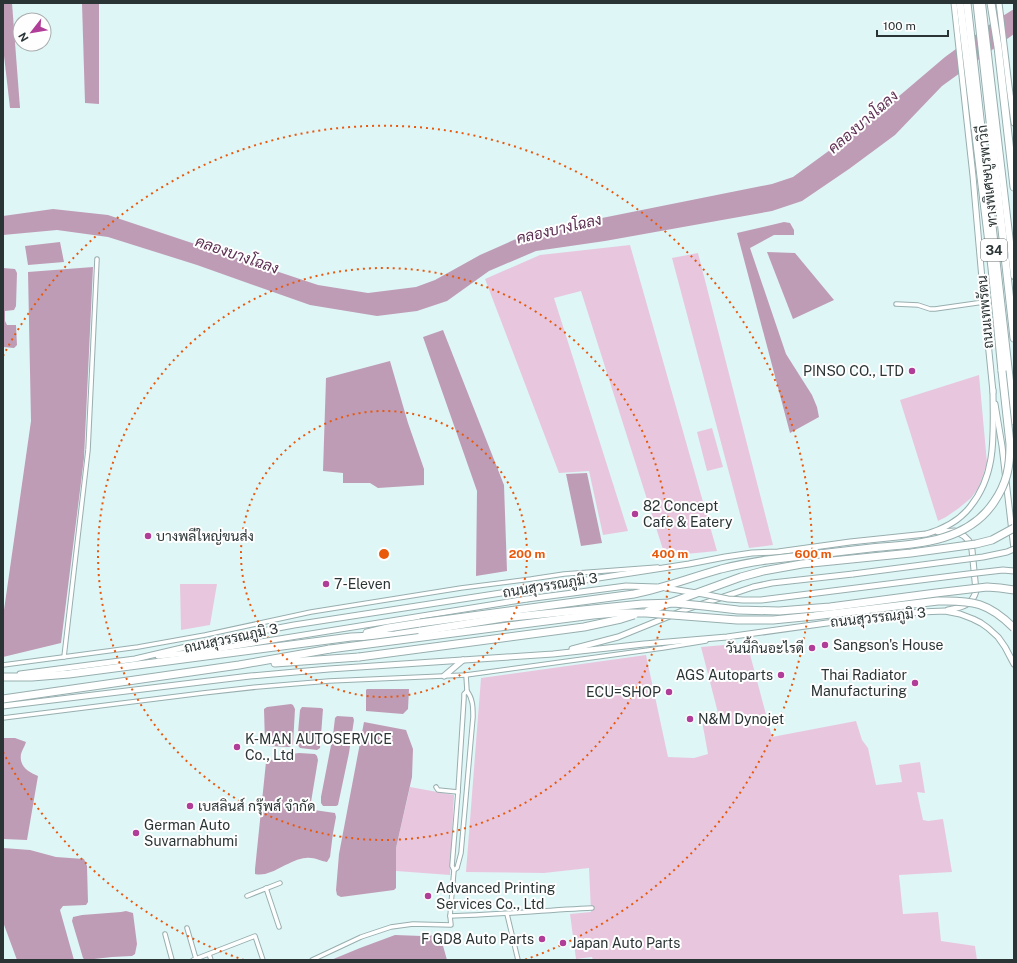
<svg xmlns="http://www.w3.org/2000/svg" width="1017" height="963" font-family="'Public Sans',Sarabun,sans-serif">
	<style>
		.grass { fill: #e8c7de }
		.water { fill: #bf9cb5 }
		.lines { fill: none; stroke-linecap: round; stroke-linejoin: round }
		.minor-casing { stroke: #98aeaf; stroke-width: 5.5 }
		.secondary-casing { stroke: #98aeaf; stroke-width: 7 }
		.trunk-casing { stroke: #98aeaf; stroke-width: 8 }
		.motorway-casing { stroke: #98aeaf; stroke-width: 9 }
		.minor { stroke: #fff; stroke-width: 3.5 }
		.secondary { stroke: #fff; stroke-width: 5 }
		.trunk { stroke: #fff; stroke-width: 6 }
		.motorway { stroke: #fff; stroke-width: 7 }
		.secondary-bridge-casing { stroke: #98aeaf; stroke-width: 7; stroke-linecap: butt }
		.motorway-bridge-casing { stroke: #98aeaf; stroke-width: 9; stroke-linecap: butt }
		.secondary-bridge { stroke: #fff; stroke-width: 5 }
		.motorway-bridge { stroke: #fff; stroke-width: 7 }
		.ring { fill: none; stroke: #e8590c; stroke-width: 2; stroke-dasharray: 2 4 }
		.poi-dot { fill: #b03e98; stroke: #fefefe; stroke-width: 1.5 }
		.labels { text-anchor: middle; stroke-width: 4; stroke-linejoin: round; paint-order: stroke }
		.shield { fill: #fefefe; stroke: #6a7171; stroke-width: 1 }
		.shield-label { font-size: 13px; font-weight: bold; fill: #2b3435 }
		.street-label { font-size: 14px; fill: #2b3435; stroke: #fefefe }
		.poi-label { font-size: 14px; fill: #2b3435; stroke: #fefefe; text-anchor: start }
		.water-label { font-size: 15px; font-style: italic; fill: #5c2e51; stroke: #fefefe }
		.centre { fill: #e8590c; stroke: #fefefe; stroke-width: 2 }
		.ring-label { font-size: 12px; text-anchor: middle; font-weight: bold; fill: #e8590c; stroke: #fefefe; stroke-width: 4; stroke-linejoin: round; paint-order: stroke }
	</style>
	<rect width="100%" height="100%" fill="#dff6f7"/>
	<g class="grass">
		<polygon points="630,245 717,551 665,556 581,291 554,298 628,531 603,535 589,471 559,473 485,279 540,255"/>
		<polygon points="698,253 773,545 749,548 672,258"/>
		<polygon points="979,375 987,463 979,487 971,498 959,508 946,517 938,521 900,400"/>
		<polygon points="712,428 723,467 707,471 697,432"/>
		<polygon points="180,584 217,584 210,625 181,630"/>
		<polygon points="747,643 772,737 856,721 862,740 868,748 876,785 902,782 899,765 920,762 925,793 917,792 923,820 928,821 943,819 952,872 899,875 903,914 938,912 941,941 975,946 977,960 593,960 592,957 576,959 570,914 591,912 589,868 544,873 466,872 481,678 646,655 668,757 694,758 708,754 702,721 718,713 701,647"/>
		<polygon points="410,787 454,795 450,875 396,871 396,848"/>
	</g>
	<g class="water">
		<polygon points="3,3 12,3 20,108 10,108 3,47"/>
		<polygon points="82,3 99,3 99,104 85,103"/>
		<polygon points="1014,9 1014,34 942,86 895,135 849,169 802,201 772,211 605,241 536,251 489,271 447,301 417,311 377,316 310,305 197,265 108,237 57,230 3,235 3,216 53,209 108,215 318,285 368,293 416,287 435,280 480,255 516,239 547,229 772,184 793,177 830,150 878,114 945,57 993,22"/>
		<polygon points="784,222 790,223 794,230 794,235 774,235 750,248 786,354 812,395 817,407 819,417 790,433 737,233"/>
		<polygon points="60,242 64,262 28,265 25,246"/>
		<polygon points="767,252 795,253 834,300 793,319"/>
		<polygon points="93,267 84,458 61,643 3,657 3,617 31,421 28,272"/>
		<polygon points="3,268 15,269 17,273 16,306 14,310 5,311 5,321 7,325 16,325 17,345 14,348 3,347"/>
		<polygon points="443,330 504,485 507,571 476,576 477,491 423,337"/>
		<polygon points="390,361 408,423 424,469 424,485 378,488 370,483 343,483 343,473 323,471 326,378"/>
		<polygon points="587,473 602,543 581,546 566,474"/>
		<polygon points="367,689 409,689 408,709 403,714 366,711 366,690"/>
		<polygon points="291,704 293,705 295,709 293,744 291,746 289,747 267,746 265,744 264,709 267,707"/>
		<polygon points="302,707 321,708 323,709 320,748 317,750 300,748 297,744 300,710"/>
		<polygon points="337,716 353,717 354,720 349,753 338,805 336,806 323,806 321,803 321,797 333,735 335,718"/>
		<polygon points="364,722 406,730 413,749 412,777 396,848 396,888 394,890 341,897 337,895 336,890 339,854"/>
		<path d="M3,738H15L26,742C25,746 22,750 21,754C19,766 28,772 38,776L27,840L3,839Z"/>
		<path d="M299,753L315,754L317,756L318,760L310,808L314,810L335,813L336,817L333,833L330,857L327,862C320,861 314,857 306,858C289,859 271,878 255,874V869L266,762L284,755L292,754Z"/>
		<polygon points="3,848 30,850 56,857 84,859 87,866 88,902 86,905 63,906 60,910 74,960 17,960 3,922"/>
		<polygon points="126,911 133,913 137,944 135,954 132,956 112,957 85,960 83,958 72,921 73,917 82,915 121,912"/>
		<polygon points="395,935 422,936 440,935 447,960 331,960 360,948"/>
	</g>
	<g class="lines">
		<g class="minor-casing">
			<g id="minor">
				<polyline points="896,304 918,305 930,309 935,309 984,302"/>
				<polyline points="64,657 88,450 97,259"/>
				<polyline points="3,665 138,647 205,635 311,612 461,588 531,579 564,574 658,567"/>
				<polyline points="3,718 203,693 257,687 329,681 466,675 663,648 706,641"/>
				<polyline points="436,787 438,790 458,792"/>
				<path d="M454,870L457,868L461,853L473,717C473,707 473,699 467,691"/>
				<polyline points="266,888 279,927"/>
				<polyline points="247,896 280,883"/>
				<polyline points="507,914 518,960"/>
				<path d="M450,916C497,915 545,910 592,908"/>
				<polyline points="187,928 196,959"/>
				<polyline points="165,934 172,960"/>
				<polyline points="209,954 211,960"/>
				<polyline points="193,960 255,936 263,960"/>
				<polyline points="312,960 361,937 391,927 413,924 451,925 450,916 454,870 452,866 458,792 464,698 464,694 467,691 466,675"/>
			</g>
		</g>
		<g class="secondary-casing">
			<g id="secondary">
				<polyline points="954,3 973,176 984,302 993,392"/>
				<polyline points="999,3 1009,86 1014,123"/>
				<polyline points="995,404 1002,446 1014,549"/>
				<path d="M938,532L955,531L964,536L969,541L972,550L976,591C972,606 961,607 948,610"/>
				<polyline points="572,649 618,637 687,609 753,587 772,583 853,574"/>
				<polyline points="158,656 198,652 527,599"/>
				<path d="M20,674L135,659L220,639L294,625L689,564L725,557L752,553L778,552L850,542L926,534C944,529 959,521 970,507C998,473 993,431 993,390"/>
				<polyline points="444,676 463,660"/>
				<polyline points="3,706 250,676 329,669 553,654 644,644 727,637 827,623 920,612 945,611 960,614 973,619 981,623 988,628 998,637 1005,647 1014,664"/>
			</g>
		</g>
		<g class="trunk-casing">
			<polyline id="trunk" points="982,3 1014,276"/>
		</g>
		<g class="motorway-casing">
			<g id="motorway">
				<polyline points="960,3 992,268 1002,371"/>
				<polyline points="967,3 1014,421"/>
				<polyline points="977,3 1014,338"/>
				<polyline points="991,3 998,47 1014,187"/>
				<polyline points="367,633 388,628 420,623"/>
				<polyline points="275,663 359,657"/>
				<polyline points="3,677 32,677 69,674 351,637 395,635 421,631"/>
				<polyline points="3,699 239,665 330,649"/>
			</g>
		</g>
		<use href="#minor" class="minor"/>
		<use href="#secondary" class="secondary"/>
		<use href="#trunk" class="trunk"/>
		<use href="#motorway" class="motorway"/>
		<g class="secondary-bridge-casing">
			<g id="secondary-bridge">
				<polyline points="853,574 983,557 1007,552 1014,549"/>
				<polyline points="665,588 703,594 728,599 743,600 761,600 968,574 1003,570 1014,571"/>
				<polyline points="527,599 626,586 657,587"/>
			</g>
		</g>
		<g class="motorway-bridge-casing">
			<g id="motorway-bridge">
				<polyline points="648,611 697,593 741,577 763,571 802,564 911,553 976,544 992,540 1014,528"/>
				<path d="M420,623L634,594C664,588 692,577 721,569C737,565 752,562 767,560C802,556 836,552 871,548C915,544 967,543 994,502C1007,483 1010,467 1010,444L1002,371"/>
				<polyline points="421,631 503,618 642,604 674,603 704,606 738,610 779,611 830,607 936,593 987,587 1000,588 1014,590"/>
				<path d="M330,649L593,615L616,613H646L737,620H773L814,616L938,601C973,600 989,603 1014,628"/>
				<polyline points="359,657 584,627 621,619 634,615"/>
			</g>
		</g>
		<use href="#secondary-bridge" class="secondary-bridge"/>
		<use href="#motorway-bridge" class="motorway-bridge"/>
	</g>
	<g class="ring">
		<circle cx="384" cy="554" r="143"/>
		<circle cx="384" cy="554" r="286"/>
		<path d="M244 960A429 429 0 0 1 3 752M3 356A429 429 0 1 1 524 960"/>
	</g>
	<g class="poi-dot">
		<circle cx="912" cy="371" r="4"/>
		<circle cx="635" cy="514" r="4"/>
		<circle cx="148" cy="536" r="4"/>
		<circle cx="326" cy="584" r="4"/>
		<circle cx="825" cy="645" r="4"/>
		<circle cx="812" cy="648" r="4"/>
		<circle cx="781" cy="675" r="4"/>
		<circle cx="915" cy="683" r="4"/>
		<circle cx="669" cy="692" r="4"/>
		<circle cx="690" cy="719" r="4"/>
		<circle cx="237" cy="747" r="4"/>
		<circle cx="190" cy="806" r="4"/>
		<circle cx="136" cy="833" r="4"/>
		<circle cx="428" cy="896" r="4"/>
		<circle cx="542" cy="939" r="4"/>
		<circle cx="563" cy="943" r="4"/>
	</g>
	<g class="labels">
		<rect class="shield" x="981" y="239" width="26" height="22" rx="3"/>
		<g class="shield-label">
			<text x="994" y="255">34</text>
		</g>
		<g class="street-label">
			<text transform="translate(987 176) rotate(-96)" y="5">ทางพิเศษบูรพาวิถี</text>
			<text transform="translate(985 312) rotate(-95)" y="5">ถนนเทพรัตน</text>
			<text transform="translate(550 585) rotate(-9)" y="5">ถนนสุวรรณภูมิ 3</text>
			<text transform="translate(878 617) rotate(-6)" y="5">ถนนสุวรรณภูมิ 3</text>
			<text transform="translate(231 638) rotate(-12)" y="5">ถนนสุวรรณภูมิ 3</text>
		</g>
		<g class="poi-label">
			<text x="904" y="376" text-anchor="end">PINSO CO., LTD</text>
			<text x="643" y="511">82 Concept<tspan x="643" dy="16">Cafe &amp; Eatery</tspan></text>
			<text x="156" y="541">บางพลีใหญ่ขนส่ง</text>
			<text x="334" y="589">7-Eleven</text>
			<text x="833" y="650">Sangson's House</text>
			<text x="804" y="653" text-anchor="end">วันนี้กินอะไรดี</text>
			<text x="773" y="680" text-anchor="end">AGS Autoparts</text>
			<text x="907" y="680" text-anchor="end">Thai Radiator<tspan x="907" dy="16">Manufacturing</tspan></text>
			<text x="661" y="697" text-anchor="end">ECU=SHOP</text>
			<text x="698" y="724">N&amp;M Dynojet</text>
			<text x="245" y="744">K-MAN AUTOSERVICE<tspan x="245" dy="16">Co., Ltd</tspan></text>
			<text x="198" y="811">เบสลินส์ กรุ๊พส์ จำกัด</text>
			<text x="144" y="830">German Auto<tspan x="144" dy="16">Suvarnabhumi</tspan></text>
			<text x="436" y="893">Advanced Printing<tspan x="436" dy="16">Services Co., Ltd</tspan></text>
			<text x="534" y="944" text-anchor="end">F GD8 Auto Parts</text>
			<text x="571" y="948">Japan Auto Parts</text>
		</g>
		<g class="water-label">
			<text transform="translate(863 122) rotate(-41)" y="5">คลองบางโฉลง</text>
			<text transform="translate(559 229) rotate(-13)" y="5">คลองบางโฉลง</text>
			<text transform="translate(237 255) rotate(19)" y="5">คลองบางโฉลง</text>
		</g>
	</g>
	<circle cx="384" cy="554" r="6" class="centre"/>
	<g class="ring-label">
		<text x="527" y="558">200 m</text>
		<text x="670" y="558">400 m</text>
		<text x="813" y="558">600 m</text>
	</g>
	<rect width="1017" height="963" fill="none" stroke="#2b3435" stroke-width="8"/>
	<g transform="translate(32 32) rotate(239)"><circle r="19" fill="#fefefe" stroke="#aaadae"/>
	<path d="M0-3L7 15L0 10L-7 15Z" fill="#b03e98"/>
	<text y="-6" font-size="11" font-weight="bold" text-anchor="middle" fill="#2b3435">N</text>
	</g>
	<path d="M877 30v6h71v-6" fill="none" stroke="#2b3435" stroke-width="2"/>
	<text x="883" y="30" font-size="12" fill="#2b3435" stroke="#fefefe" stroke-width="3" paint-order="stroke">100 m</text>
</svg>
